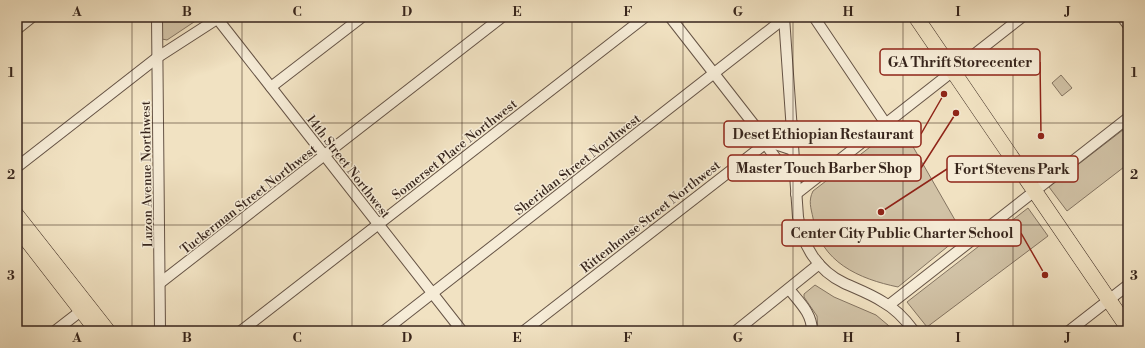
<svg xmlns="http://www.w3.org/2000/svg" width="1145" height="348" font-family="'Libre Bodoni',serif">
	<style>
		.green { fill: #d1c2a6; stroke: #847461 }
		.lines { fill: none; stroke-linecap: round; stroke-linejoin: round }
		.minor-casing { stroke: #665446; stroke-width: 12 }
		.major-casing { stroke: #37251c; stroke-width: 14 }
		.highway-casing { stroke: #37251c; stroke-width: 16 }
		.minor { stroke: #f6ecd7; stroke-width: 10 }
		.major { stroke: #f1e2c2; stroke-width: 13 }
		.highway { stroke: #f1e2c2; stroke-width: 15 }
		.grid { fill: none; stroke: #37251c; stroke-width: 1; stroke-opacity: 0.55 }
		.labels { text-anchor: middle; stroke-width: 3; stroke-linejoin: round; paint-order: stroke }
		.street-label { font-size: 13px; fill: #37251c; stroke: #f6ecd7 }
		.leader { fill: none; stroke: #8f2418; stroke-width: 1.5 }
		.callout-dot { fill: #8f2418; stroke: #f6ecd7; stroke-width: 1.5 }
		.callout { fill: #f6ecd7; stroke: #8f2418; stroke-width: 1.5 }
		.callout-label { font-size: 14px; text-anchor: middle; font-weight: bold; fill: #37251c }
		.neatline { fill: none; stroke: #37251c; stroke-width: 1.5 }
		.grid-label { font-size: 13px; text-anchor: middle; font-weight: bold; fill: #37251c }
	</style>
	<rect width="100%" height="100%" fill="#f1e2c2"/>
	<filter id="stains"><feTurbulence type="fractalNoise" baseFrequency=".005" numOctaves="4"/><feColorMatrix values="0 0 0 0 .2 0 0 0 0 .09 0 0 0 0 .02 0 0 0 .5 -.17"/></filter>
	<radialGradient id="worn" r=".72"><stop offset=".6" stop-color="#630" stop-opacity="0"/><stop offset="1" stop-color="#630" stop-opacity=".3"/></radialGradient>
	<g class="green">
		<polygon points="161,17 199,17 200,18 167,40 162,39"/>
		<polygon points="1061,75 1072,88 1062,96 1052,83"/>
		<path d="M900,124L963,234L898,287C859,279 820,262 813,218C811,208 808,201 813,191Z"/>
		<polygon points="1128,126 1128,164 1067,211 1049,187"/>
		<polygon points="1028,208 1048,236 927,327 907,302"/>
		<polygon points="815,285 834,297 876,315 895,331 818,331 817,316 804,297 804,294"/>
	</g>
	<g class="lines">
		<g class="minor-casing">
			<g id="minor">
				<polyline points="157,17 160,331"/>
				<polyline points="216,17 462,331"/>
				<polyline points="670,17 762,135 767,146 780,164 795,177"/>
				<path d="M784,17L798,217C802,245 818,271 844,283C857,289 871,294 883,302C896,309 905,319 914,331"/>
				<polyline points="814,17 886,124"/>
				<polyline points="1122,17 1128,25"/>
				<polyline points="17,29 32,17"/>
				<polyline points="271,87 362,17"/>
				<polyline points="766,141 793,150"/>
				<polyline points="17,167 158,57 220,17"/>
				<polyline points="796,194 1022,17"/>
				<polyline points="160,283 502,17"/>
				<path d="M789,289C799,302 812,313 812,331"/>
				<polyline points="889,305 1128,118"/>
				<polyline points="55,331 86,307"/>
				<polyline points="241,331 645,17"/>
				<polyline points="384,331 786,17"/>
				<polyline points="524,331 792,123"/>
				<polyline points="736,331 819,264"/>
				<polyline points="1069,331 1128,285"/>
			</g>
		</g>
		<g class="major-casing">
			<g id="major">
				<polyline points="17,214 109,331"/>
				<polyline points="17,229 96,331"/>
			</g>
		</g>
		<g class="highway-casing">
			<polyline id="highway" points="916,17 1128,328"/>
		</g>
		<use href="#minor" class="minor"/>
		<use href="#major" class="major"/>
		<use href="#highway" class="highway"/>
	</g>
	<path class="grid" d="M132,17V331M242,17V331M352,17V331M462,17V331M572,17V331M683,17V331M793,17V331M903,17V331M1013,17V331M17,123H1128M17,225H1128"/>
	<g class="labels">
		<g class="street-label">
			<text transform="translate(454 149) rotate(-38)" y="5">Somerset Place Northwest</text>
			<text transform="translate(577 164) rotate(-38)" y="5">Sheridan Street Northwest</text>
			<text transform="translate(349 166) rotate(52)" y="5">14th Street Northwest</text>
			<text transform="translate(146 174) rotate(-91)" y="5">Luzon Avenue Northwest</text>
			<text transform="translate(248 199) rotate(-38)" y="5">Tuckerman Street Northwest</text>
			<text transform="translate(650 216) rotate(-38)" y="5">Rittenhouse Street Northwest</text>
		</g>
	</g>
	<path class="leader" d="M1041 136L1040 62M944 94L921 134M956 113L921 168M881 212L947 169M1045 275L1021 233"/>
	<g class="callout-dot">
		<circle cx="1041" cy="136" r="4"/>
		<circle cx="944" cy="94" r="4"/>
		<circle cx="956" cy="113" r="4"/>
		<circle cx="881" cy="212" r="4"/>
		<circle cx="1045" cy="275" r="4"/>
	</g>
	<g class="callout">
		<rect x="880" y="49" width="160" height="26" rx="4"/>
		<rect x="724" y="121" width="197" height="26" rx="4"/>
		<rect x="728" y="155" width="193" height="26" rx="4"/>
		<rect x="947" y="156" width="131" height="26" rx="4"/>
		<rect x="782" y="220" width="239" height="26" rx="4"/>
	</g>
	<g class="callout-label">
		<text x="960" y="67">GA Thrift Storecenter</text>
		<text x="823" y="139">Deset Ethiopian Restaurant</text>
		<text x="824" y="173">Master Touch Barber Shop</text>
		<text x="1012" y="174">Fort Stevens Park</text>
		<text x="902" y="238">Center City Public Charter School</text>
	</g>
	<rect width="1145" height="348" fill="none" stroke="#f1e2c2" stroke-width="44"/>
	<rect x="22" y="22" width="1101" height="304" class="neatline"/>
	<g class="grid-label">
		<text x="77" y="16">A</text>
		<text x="187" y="16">B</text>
		<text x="297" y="16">C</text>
		<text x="407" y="16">D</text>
		<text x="517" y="16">E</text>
		<text x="628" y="16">F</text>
		<text x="738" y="16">G</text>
		<text x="848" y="16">H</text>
		<text x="958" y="16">I</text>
		<text x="1068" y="16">J</text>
		<text x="11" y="77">1</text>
		<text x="1134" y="77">1</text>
		<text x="11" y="179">2</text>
		<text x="1134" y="179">2</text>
		<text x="11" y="280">3</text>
		<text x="1134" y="280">3</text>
		<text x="77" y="342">A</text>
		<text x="187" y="342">B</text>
		<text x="297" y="342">C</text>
		<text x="407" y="342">D</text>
		<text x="517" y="342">E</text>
		<text x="628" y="342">F</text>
		<text x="738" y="342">G</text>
		<text x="848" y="342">H</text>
		<text x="958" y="342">I</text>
		<text x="1068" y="342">J</text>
	</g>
	<rect width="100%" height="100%" filter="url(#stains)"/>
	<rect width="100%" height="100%" fill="url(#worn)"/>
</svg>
